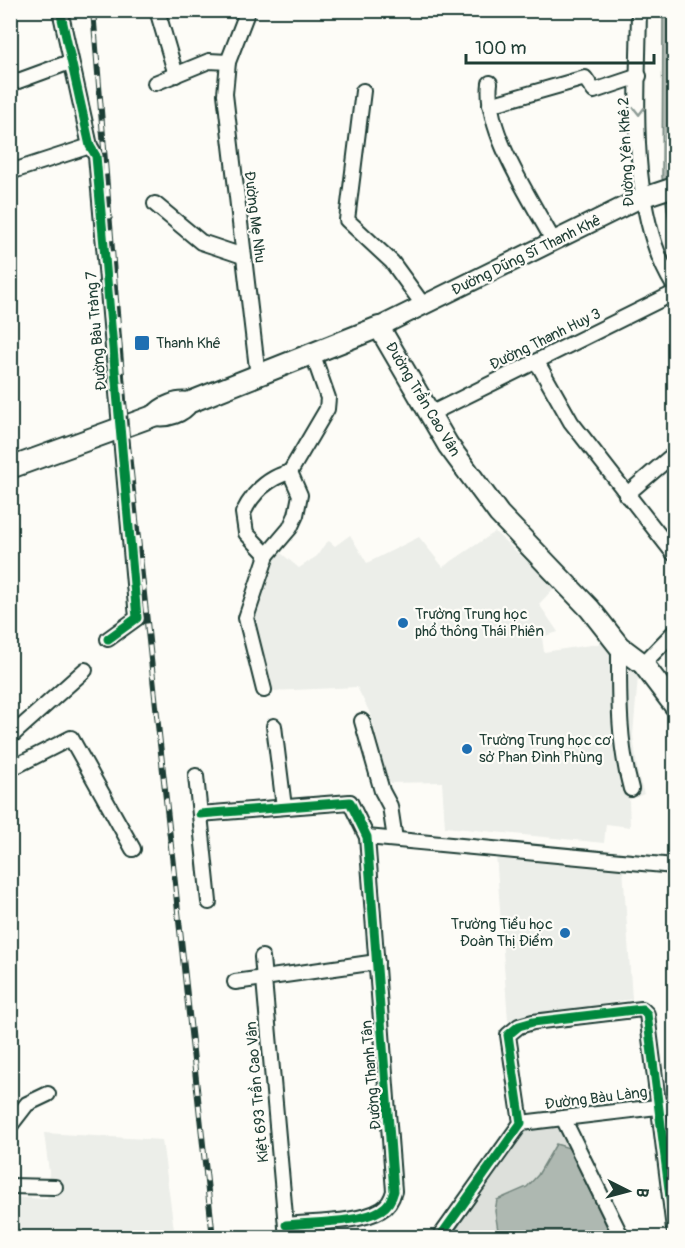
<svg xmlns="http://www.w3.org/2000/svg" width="685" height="1248" font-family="Pangolin,sans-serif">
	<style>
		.built { fill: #eceee9 }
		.green { fill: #dde0db; stroke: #7e8e88; stroke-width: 1.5 }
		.water { fill: #aeb8b1; stroke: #75877f; stroke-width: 1.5 }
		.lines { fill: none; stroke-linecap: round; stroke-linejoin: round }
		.minor-casing { stroke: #1f3d34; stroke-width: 18 }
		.tertiary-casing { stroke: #1f3d34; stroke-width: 22 }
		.secondary-casing { stroke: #1f3d34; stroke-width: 24 }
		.minor { stroke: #fdfcf7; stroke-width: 14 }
		.tertiary { stroke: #fdfcf7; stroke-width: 18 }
		.secondary { stroke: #fdfcf7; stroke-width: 20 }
		.rail-casing { stroke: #1f3d34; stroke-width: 6 }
		.rail { stroke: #fdfcf7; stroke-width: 4; stroke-dasharray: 11; stroke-linecap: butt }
		.cycleway-casing { stroke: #fdfcf7; stroke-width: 13 }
		.cycleway { stroke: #00873e; stroke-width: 9 }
		.oneway { stroke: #8e9c96 }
		.poi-dot { fill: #1f6fb2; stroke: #fdfcf7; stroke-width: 2 }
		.labels { text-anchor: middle; stroke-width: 4.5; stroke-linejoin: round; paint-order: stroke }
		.street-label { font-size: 15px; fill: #1f3d34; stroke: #fdfcf7 }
		.poi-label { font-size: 15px; fill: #1f3d34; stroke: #fdfcf7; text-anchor: start }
	</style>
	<rect width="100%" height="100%" fill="#fdfcf7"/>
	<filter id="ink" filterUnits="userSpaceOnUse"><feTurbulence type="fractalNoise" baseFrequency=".0167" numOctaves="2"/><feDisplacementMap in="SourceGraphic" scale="12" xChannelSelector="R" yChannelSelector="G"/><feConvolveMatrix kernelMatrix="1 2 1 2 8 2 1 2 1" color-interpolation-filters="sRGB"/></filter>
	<g filter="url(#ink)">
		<g class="built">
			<polygon points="495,532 555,587 539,604 558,632 542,637 544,652 610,642 638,677 633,735 638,775 644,794 629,800 630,827 606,824 604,843 445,827 442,782 388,783 371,715 357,687 272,691 253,614 276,549 299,568 317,556 325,544 329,541 335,546 350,535 367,563 419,537 443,567"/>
			<polygon points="496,854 623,868 632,999 508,1021"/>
			<polygon points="44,1133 162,1140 175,1237 11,1238 11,1197 47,1199 49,1172"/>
		</g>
		<polygon class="green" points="564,1123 620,1238 450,1238 524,1128"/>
		<g class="water">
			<polygon points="663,11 674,11 674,232 669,220 662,177"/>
			<polygon points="556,1144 569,1148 612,1237 499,1237 495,1211 497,1200 527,1187 538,1175"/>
		</g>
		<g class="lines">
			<g class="minor-casing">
				<g id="minor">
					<polyline points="60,10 90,146 96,156 137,618 108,639"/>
					<polyline points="157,10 176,75"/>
					<polyline points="248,10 228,62 225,94 258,377"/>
					<path d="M639,10C638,97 627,211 674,286"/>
					<polyline points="155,83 209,61 228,62"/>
					<path d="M490,83C484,131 531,199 554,242"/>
					<polyline points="10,84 70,62"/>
					<polyline points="363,91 347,220 392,262 424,306"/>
					<polyline points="490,105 585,78 594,91 639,76"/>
					<polyline points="10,172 90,146"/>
					<polyline points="155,204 201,242 243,256"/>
					<polyline points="537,362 571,422 674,554"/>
					<polyline points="430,414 674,293"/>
					<polyline points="626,495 669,458"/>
					<path d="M267,555L246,533L243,513C253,492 268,478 290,472"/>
					<path d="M619,646C619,695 618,742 631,789"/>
					<polyline points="643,664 674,632"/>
					<polyline points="264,690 246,618 267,555 290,528 296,515 300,495 290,472 327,409 328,398 313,355"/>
					<polyline points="362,721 382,791 390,806 395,839"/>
					<polyline points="274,726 284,807"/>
					<polyline points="10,737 85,670"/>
					<polyline points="10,769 71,738 133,849"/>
					<polyline points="196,776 209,902"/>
					<path d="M200,814L350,802L367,837L394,1191C392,1199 388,1206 381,1210C360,1223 311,1222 286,1225"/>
					<polyline points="367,837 674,866"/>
					<polyline points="262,957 287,1238"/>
					<polyline points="235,982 377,962"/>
					<polyline points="563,1118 622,1238"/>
					<polyline points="521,1123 674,1105"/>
					<polyline points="10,1126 27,1104 48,1094"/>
					<polyline points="10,1186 55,1187"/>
					<polyline points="439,1238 521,1123 508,1035 519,1026 533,1022 642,1009 647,1014 674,1229"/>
				</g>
			</g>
			<g class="tertiary-casing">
				<polyline id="tertiary" points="379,327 641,198 674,187"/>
			</g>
			<g class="secondary-casing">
				<g id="secondary">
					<path d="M188,403C182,412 167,417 156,415C162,407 178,401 188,403L379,327L448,445L499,514L590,609L619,646L643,664L674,705"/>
					<polyline points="10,468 156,415"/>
				</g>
			</g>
			<use href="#minor" class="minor"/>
			<use href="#tertiary" class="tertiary"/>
			<use href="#secondary" class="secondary"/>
			<g class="rail-casing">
				<polyline id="rail" points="93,10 126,426 213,1238"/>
			</g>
			<use href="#rail" class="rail"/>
			<g class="cycleway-casing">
				<g id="cycleway">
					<polyline points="60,10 90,146 96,156 137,618 108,639"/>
					<path d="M200,814L350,802L367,837L394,1191C392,1199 388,1206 381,1210C360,1223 311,1222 286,1225"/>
					<polyline points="439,1238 521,1123 508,1035 519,1026 533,1022 642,1009 647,1014 674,1229"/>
				</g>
			</g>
			<use href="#cycleway" class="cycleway"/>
		</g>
		<defs><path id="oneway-chevron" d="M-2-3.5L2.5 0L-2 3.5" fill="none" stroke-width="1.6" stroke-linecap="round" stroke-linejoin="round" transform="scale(1.5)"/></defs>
		<use class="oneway" href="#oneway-chevron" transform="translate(639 111) rotate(89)"/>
	</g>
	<g class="poi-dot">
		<rect x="134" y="335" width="16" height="16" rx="3"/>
		<circle cx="403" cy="623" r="6"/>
		<circle cx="467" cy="749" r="6"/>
		<circle cx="565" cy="933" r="6"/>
	</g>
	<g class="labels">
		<g class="street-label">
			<text transform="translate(626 152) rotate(-93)" y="5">Đường Yên Khê 2</text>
			<text transform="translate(255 217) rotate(83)" y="5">Đường Mẹ Nhu</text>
			<text transform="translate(526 255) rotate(-26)" y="5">Đường Dũng Sĩ Thanh Khê</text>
			<text transform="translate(96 331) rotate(-95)" y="5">Đường Bàu Trảng 7</text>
			<text transform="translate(545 339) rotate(-26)" y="5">Đường Thanh Huy 3</text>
			<text transform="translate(423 399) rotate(59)" y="5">Đường Trần Cao Vân</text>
			<text transform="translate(371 1075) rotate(-95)" y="5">Đường Thanh Tân</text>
			<text transform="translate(257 1092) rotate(-95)" y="5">Kiệt 693 Trần Cao Vân</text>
			<text transform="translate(596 1098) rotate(-7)" y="5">Đường Bàu Làng</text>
		</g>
		<g class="poi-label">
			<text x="156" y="348">Thanh Khê</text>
			<text x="415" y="619">Trường Trung học<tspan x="415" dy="17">phổ thông Thái Phiên</tspan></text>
			<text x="479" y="745">Trường Trung học cơ<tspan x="479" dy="17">sở Phan Đình Phùng</tspan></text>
			<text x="553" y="929" text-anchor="end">Trường Tiểu học<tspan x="553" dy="17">Đoàn Thị Điểm</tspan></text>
		</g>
	</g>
	<rect width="685" height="1248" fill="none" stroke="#fdfcf7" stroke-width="36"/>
	<rect x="18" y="18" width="649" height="1212" fill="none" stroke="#1f3d34" stroke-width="2" filter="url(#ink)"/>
	<g transform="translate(628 1191) rotate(96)" stroke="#fdfcf7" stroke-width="4.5" paint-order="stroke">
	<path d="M0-4.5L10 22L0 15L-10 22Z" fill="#1f3d34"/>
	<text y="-9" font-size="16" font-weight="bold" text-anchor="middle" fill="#1f3d34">B</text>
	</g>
	<path d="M466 54v9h188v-9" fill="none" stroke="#1f3d34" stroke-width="3"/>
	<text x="475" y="54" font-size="18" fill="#1f3d34" stroke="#fdfcf7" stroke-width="4.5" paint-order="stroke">100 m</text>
</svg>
